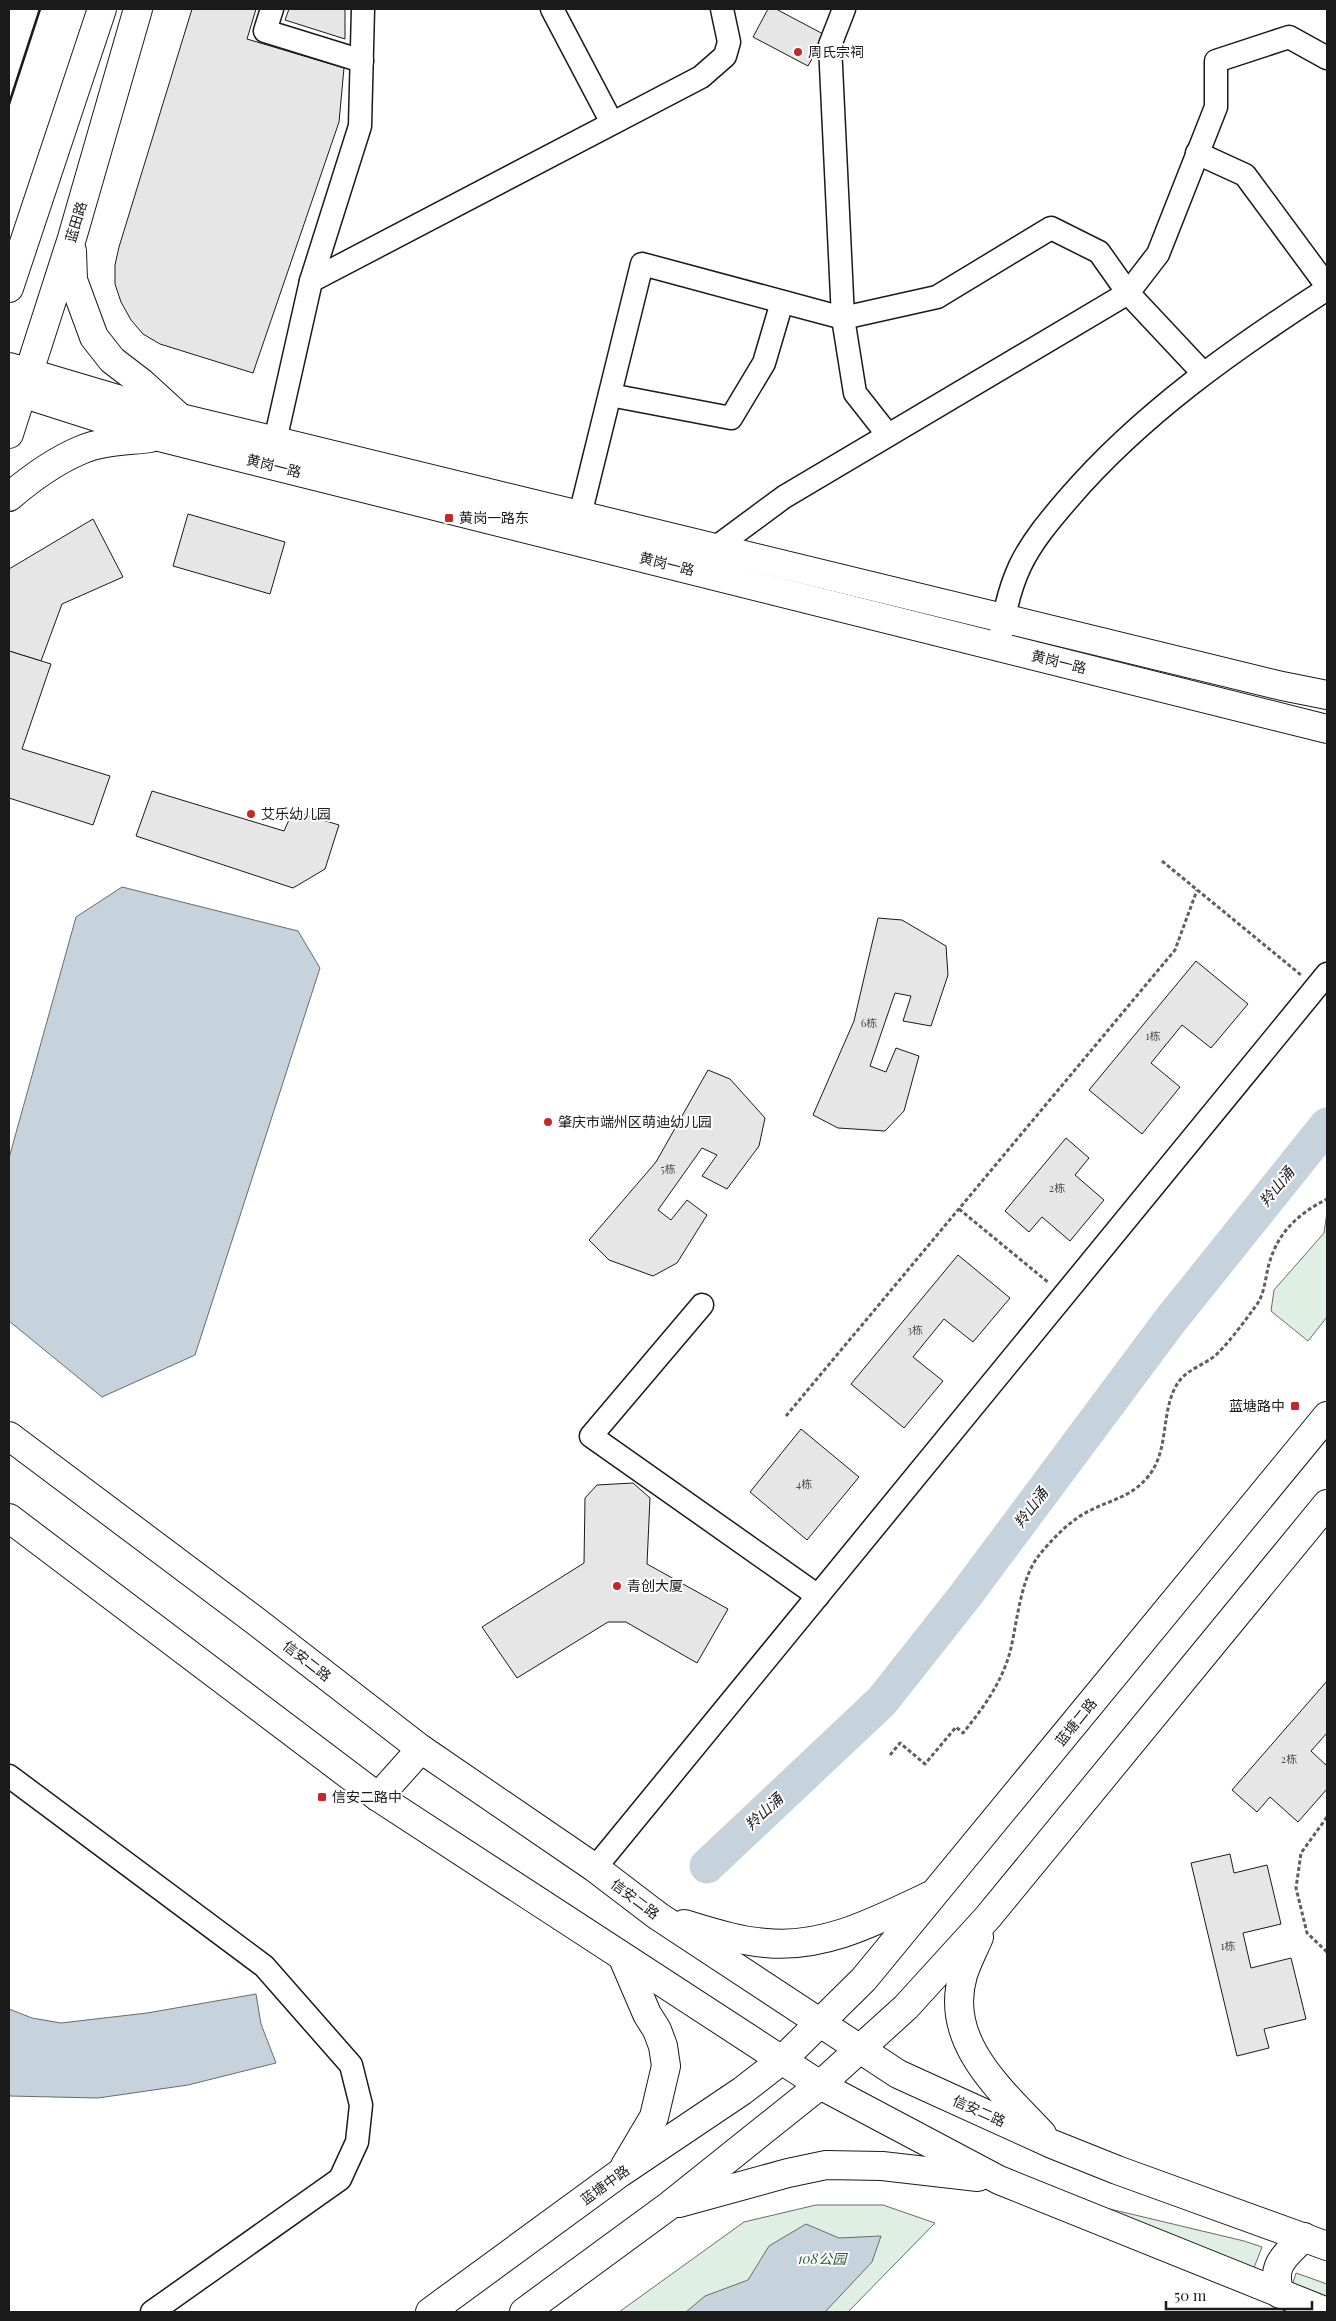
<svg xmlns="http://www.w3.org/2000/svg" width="1336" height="2321" font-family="'Playfair Display','Noto Sans SC',serif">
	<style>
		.green { fill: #e0efe3; stroke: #6a6a6a }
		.water { fill: #c6d2dc; stroke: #6a6a6a }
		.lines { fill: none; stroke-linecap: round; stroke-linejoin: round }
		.river { stroke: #c6d2dc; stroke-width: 35 }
		.building { fill: #e6e6e6; stroke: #1a1a1a }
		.minor-casing { stroke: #1a1a1a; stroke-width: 25 }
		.major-casing { stroke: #1a1a1a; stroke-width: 30 }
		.path { stroke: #5f5f5f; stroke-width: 3; stroke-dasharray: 4 2.5; stroke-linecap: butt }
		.minor { stroke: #fff; stroke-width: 22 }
		.major { stroke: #fff; stroke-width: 28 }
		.wall { stroke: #1a1a1a; stroke-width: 2.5 }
		.poi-dot { fill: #c62828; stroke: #fff; stroke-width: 2 }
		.labels { text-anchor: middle; stroke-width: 4; stroke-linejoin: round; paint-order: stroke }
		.number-label { font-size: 11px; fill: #4d4d4d }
		.poi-label { font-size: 14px; fill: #1a1a1a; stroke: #fff; text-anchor: start }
		.street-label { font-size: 14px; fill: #1a1a1a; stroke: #fff }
		.park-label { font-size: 14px; font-style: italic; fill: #2b5a34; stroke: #fff }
		.water-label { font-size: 15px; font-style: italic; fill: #1a1a1a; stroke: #fff }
	</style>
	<rect width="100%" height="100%" fill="#fff"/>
	<g class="green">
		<polygon points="1327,1212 1327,1317 1308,1341 1271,1311 1274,1290 1324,1233"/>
		<polygon points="816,2205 883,2205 935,2223 848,2312 619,2312 744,2222"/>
		<polygon points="1110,2209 1244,2241 1262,2247 1252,2273 1108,2216"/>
		<polygon points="1296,2273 1327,2284 1327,2303 1291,2289"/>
	</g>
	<g class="water">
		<polygon points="122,887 298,931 320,968 195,1355 102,1397 9,1321 9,1158 76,917"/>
		<polygon points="256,1994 261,2024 276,2063 188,2085 98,2098 9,2096 9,2009 32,2018 61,2023 147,2013"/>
		<polygon points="806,2224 839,2238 881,2236 872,2262 825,2312 686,2312 705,2296 748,2280 769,2246"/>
	</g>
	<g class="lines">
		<polyline class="river" points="707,1866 882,1701 965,1596 1169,1322 1327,1125"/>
	</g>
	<g class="building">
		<polygon points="192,9 256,9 247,39 344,68 339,122 253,373 160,344 143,334 131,320 121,302 115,284 115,265 119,247"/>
		<polygon points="289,9 345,9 345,39 285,20"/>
		<polygon points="768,9 776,9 825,35 808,66 753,37"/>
		<polygon points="188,514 285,542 270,594 173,566"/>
		<polygon points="93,519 123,577 62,604 41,661 9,651 9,569"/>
		<polygon points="9,651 51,664 22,749 110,776 93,825 9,798"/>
		<polygon points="152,791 284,831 293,811 339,825 325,869 293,888 136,836"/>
		<polygon points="878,918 902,920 946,946 948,975 931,1026 903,1021 911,996 895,993 870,1066 886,1072 896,1048 919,1056 904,1111 885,1131 838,1128 813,1115 854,1021"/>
		<polygon points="1196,961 1248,1004 1211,1048 1182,1025 1151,1063 1180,1087 1142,1134 1089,1090"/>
		<polygon points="708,1070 730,1079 765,1118 759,1146 727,1189 702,1176 717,1155 702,1148 658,1210 671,1220 687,1200 707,1215 677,1263 653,1276 609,1260 589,1240 656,1162"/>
		<polygon points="1066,1138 1089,1158 1075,1175 1104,1200 1070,1241 1042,1217 1029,1232 1005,1211"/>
		<polygon points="958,1255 1010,1298 973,1342 944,1319 913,1357 943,1381 904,1428 851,1384"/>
		<polygon points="801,1429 859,1477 807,1540 750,1492"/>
		<polygon points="633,1483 650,1498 647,1564 728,1609 697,1663 626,1622 608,1622 517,1678 482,1627 584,1563 585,1498 597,1485"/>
		<polygon points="1327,1681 1327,1733 1311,1751 1327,1766 1327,1789 1298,1822 1270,1797 1257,1812 1232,1790"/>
		<polygon points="1230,1854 1234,1873 1267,1865 1281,1924 1243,1933 1251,1968 1291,1958 1306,2019 1264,2029 1269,2048 1237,2056 1191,1863"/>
	</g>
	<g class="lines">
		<g class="minor-casing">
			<g id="minor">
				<polyline points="272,9 265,31 362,61"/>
				<polyline points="552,9 612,123"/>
				<polyline points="844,9 830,45 843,318 855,393 888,435"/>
				<polyline points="1197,153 1245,175 1327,286"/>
				<polyline points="311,281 701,77 725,56 729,42 722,9"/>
				<polyline points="610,395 731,418 764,363 782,302"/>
				<polyline points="275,441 311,281 360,126 363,9"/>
				<polyline points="580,515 642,264 843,318 937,297 1051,228 1099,252 1128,293 1203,373"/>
				<polyline points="715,548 784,497 1128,293 1158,254 1216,107 1216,61 1289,37 1327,58"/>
				<path d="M999,647C1003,619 1008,592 1020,566C1032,541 1050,520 1068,499C1141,414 1234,349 1327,289"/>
				<polyline points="702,1305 591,1436 818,1596"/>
				<polyline points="9,1776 264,1966 351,2065 361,2105 357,2142 340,2179 152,2312"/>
				<polyline points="595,1868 1327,974"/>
			</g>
		</g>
		<g class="major-casing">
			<g id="major">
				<polyline points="72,251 73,280 94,337 112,360 142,383 176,414"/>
				<polyline points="9,288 102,9"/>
				<polyline points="9,367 181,418 1282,686 1327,695"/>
				<polyline points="9,389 159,437 1327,729"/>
				<polyline points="9,434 72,238 138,9"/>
				<path d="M9,497C30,479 55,461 81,450C102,441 127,441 150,438"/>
				<polyline points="9,1436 253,1619 421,1749 595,1868 658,1916 898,2074 1052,2144 1117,2170 1327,2246"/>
				<polyline points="9,1518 378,1797 820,2085 999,2180 1327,2312"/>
				<polyline points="378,1797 421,1749"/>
				<path d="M684,1924C711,1932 738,1941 766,1943C824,1949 878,1920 929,1896"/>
				<path d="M979,1937C974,1949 967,1962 963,1975C943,2042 1002,2091 1042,2134"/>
				<polyline points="623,1958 647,2014 657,2030 663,2046 666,2066 654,2117 625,2166"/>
				<polyline points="679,2203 788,2173 826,2165 882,2166 978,2177"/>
				<path d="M1280,2294C1270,2265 1285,2256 1304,2237"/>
				<polyline points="430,2312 620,2173 742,2091 782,2060 864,1979 1327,1416"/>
				<polyline points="524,2312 670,2205 820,2085 906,2007 988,1917 1327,1504"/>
			</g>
		</g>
		<g class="path">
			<polyline points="1162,861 1301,975"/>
			<polyline points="959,1209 1049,1283"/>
			<polyline points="786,1416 1175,950 1197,890"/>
			<path d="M890,1755L900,1743L925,1764L956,1727L963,1733C984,1707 1003,1681 1011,1648C1017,1621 1021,1580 1037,1558C1050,1541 1071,1519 1091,1510C1111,1500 1130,1497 1146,1479C1170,1453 1160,1415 1176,1386C1185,1369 1204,1366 1217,1354C1231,1340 1244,1322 1255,1307C1265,1295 1265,1278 1269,1264C1278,1232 1298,1214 1327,1199"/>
			<polyline points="1327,1817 1301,1853 1296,1888 1307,1933 1327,1952"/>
		</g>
		<use href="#minor" class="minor"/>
		<use href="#major" class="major"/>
		<polyline class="wall" points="9,104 40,9"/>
	</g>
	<g class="poi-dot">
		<circle cx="798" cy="52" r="5"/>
		<rect x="444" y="513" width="10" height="10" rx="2.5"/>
		<circle cx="251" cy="814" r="5"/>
		<circle cx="548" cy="1122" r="5"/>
		<rect x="1290" y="1401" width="10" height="10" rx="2.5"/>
		<circle cx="617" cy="1586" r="5"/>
		<rect x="317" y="1792" width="10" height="10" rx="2.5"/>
	</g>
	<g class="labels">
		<g class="number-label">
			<text x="869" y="1027">6栋</text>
			<text x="1153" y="1040">1栋</text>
			<text x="668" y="1173">5栋</text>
			<text x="1057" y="1192">2栋</text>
			<text x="915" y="1334">3栋</text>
			<text x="804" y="1488">4栋</text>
			<text x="1289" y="1763">2栋</text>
			<text x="1228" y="1950">1栋</text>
		</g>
		<g class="poi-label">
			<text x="808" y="57">周氏宗祠</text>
			<text x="459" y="523">黄岗一路东</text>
			<text x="261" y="819">艾乐幼儿园</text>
			<text x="558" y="1127">肇庆市端州区萌迪幼儿园</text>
			<text x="1285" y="1411" text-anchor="end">蓝塘路中</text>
			<text x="627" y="1591">青创大厦</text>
			<text x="332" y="1802">信安二路中</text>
		</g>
		<g class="street-label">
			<text transform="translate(76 222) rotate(-73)" y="5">蓝田路</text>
			<text transform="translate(274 466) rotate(14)" y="5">黄岗一路</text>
			<text transform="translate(667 564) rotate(14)" y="5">黄岗一路</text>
			<text transform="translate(1059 662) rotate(14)" y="5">黄岗一路</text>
			<text transform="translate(307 1661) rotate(38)" y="5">信安二路</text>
			<text transform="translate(1076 1722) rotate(-51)" y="5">蓝塘二路</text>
			<text transform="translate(635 1899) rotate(37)" y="5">信安二路</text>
			<text transform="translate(979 2111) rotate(24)" y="5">信安二路</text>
			<text transform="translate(605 2185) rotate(-36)" y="5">蓝塘中路</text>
		</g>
		<g class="park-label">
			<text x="822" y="2264">108公园</text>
		</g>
		<g class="water-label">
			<text transform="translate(1277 1187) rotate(-51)" y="5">羚山涌</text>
			<text transform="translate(1031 1508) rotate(-53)" y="5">羚山涌</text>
			<text transform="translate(764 1812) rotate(-43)" y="5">羚山涌</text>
		</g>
	</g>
	<rect width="1336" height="2321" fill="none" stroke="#1a1a1a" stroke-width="20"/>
	<path d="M1166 2301v8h146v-8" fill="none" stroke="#1a1a1a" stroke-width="2.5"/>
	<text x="1174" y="2301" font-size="15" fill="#1a1a1a" stroke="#ffffff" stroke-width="4" paint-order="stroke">50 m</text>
</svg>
